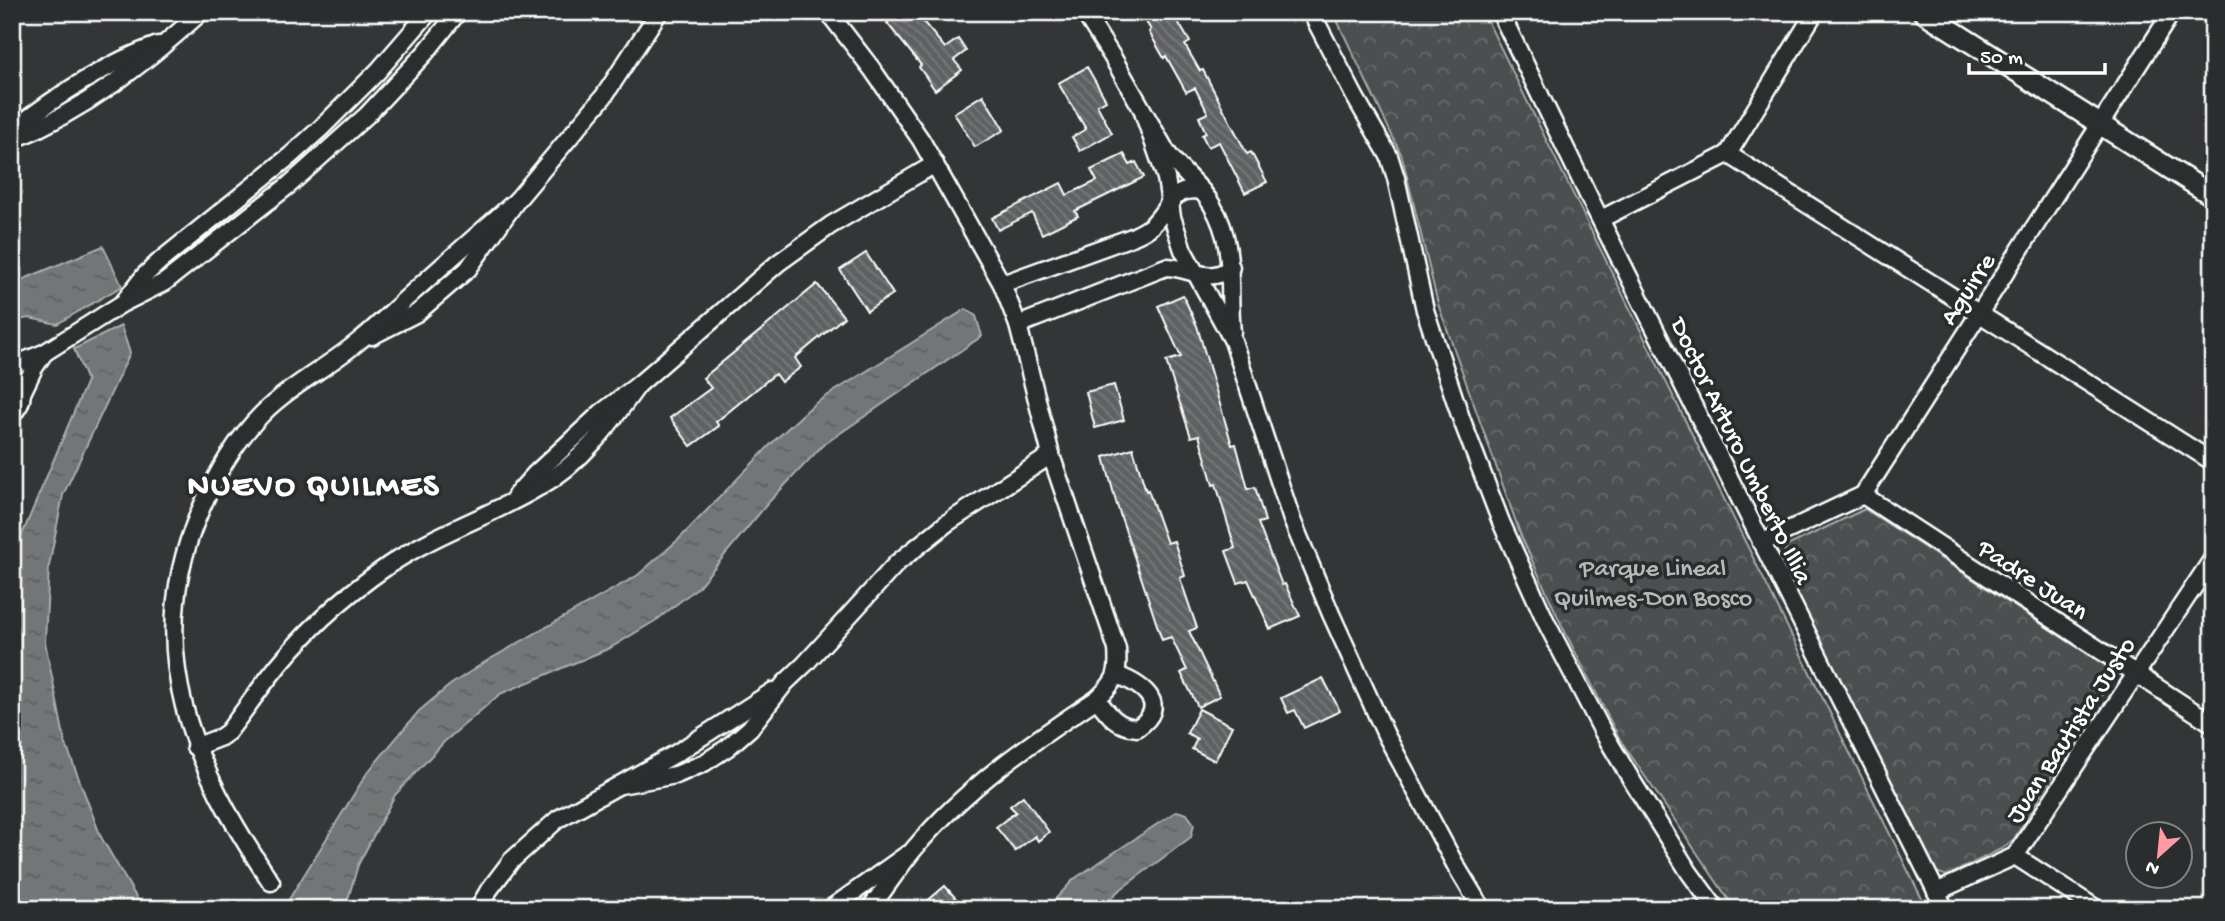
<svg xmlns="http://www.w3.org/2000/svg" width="2225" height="921" font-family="'Gochi Hand',sans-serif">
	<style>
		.park { fill: url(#park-crowns); stroke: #a6a7a8; stroke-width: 2 }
		.water { fill: url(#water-ripples); stroke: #abacad; stroke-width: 2 }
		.building { fill: url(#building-back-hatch); stroke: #fff; stroke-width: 2 }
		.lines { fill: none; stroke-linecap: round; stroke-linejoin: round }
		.minor-casing { stroke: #fff; stroke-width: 21 }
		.tertiary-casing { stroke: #fff; stroke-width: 24 }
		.minor { stroke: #2a2d2e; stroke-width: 16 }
		.tertiary { stroke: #2a2d2e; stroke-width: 19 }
		.labels { text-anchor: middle; stroke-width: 7; stroke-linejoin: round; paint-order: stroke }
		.street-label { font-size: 26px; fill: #fff; stroke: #2a2d2e }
		.park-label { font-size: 26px; fill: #b7b9b9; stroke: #2a2d2e }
		.district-label { font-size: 33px; font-weight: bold; letter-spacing: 2px; fill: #fff; stroke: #2a2d2e }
	</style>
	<defs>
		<pattern id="park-crowns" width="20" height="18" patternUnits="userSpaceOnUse" patternTransform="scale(1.75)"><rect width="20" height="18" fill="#4c4f50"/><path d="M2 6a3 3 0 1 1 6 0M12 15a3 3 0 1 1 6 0" fill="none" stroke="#67696a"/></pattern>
		<pattern id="water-ripples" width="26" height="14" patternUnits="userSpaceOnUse" patternTransform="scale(1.75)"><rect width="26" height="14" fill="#737576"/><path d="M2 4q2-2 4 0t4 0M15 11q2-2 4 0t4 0" fill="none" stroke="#606061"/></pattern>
		<pattern id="building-back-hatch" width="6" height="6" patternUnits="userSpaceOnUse" patternTransform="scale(1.75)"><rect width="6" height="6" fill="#5f6162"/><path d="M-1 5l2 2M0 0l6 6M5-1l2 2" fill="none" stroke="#77797a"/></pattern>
	</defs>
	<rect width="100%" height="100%" fill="#333536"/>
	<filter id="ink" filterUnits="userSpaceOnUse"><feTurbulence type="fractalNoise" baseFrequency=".0143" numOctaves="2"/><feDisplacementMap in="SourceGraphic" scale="14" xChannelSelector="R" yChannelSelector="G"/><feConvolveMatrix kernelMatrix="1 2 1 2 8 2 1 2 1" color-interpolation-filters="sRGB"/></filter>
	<g filter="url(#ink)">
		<g class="park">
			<polygon points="1333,12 1483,12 1927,909 1735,909 1619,738 1563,628 1521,536 1438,304 1402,156"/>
			<polygon points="1865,509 2109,668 2113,677 2014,839 2003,848 1947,876 1931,870 1781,561 1787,546"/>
		</g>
		<g class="water">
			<polygon points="103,246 122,286 57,324 29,318 12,321 12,284"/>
			<polygon points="966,309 976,316 982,336 823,445 768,503 698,587 658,619 610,648 500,694 444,742 395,795 358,865 345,909 283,909 367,773 419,711 450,685 485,662 638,575 679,539 775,440 814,404"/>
			<polygon points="121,326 130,353 63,495 49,566 45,642 65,742 101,837 143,909 12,909 12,550 16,549 87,381 74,349"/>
			<polygon points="1177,811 1187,814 1194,824 1191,837 1117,892 1101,909 1046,909 1074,879"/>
		</g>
		<g class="building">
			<polygon points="899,12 915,12 945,48 958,39 966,51 954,60 962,70 935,90 919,67 921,65 887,23"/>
			<polygon points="1140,12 1172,12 1190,42 1185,45 1200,71 1203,70 1247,154 1251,152 1267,182 1245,193 1219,142 1208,147 1202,135 1206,133 1199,117 1208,113 1195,88 1186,92 1166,56 1164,58 1149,32 1151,30"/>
			<polygon points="1087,67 1106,100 1097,105 1112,133 1080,151 1072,137 1086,129 1058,83"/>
			<polygon points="983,95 1004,130 975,147 954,113"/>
			<polygon points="1124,154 1130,165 1136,162 1144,177 1075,211 1078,216 1042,234 1032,213 998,230 992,218 1061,183 1067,195 1097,181 1091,170"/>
			<polygon points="866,253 893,294 867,311 840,270"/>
			<polygon points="817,284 844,317 795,358 801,367 781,382 775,374 716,422 719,426 691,446 670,418 711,388 703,378"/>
			<polygon points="1183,295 1197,326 1232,445 1236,444 1248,489 1255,487 1265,521 1258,523 1282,585 1285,584 1300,616 1270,629 1248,580 1238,583 1226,551 1235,548 1216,484 1213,485 1199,435 1191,437 1166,361 1181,357 1158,306"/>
			<polygon points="1114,385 1124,420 1095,428 1086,392"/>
			<polygon points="1133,448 1146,491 1148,490 1167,543 1174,541 1185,576 1180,578 1197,628 1189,631 1220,696 1198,707 1181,673 1187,670 1171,637 1162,640 1116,502 1104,457"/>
			<polygon points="1323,678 1340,711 1304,728 1295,710 1288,713 1281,698"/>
			<polygon points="1199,709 1232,726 1215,761 1192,749 1197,739 1187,733"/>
			<polygon points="1023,796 1049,832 1038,841 1035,836 1015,851 996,827 1016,812 1010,806"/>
			<polygon points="945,886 965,909 918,909"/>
		</g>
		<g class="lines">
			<g class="minor-casing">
				<g id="minor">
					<path d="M828,12L872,69L921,140L1002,284L1018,325L1051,455L1117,649C1119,675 1116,681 1097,699C1030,743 966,787 914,849C898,868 885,890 869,909"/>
					<path d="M1084,12L1113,58L1166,151C1179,171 1200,184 1212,205C1237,247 1227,286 1232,332"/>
					<polyline points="1311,12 1355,97 1389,156 1396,178 1425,310 1461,418 1501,522 1547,624 1603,732 1634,784 1689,872 1716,909"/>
					<polyline points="1500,12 1590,199 1945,909"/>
					<polyline points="1144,115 1166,178 1172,217 1183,250 1233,341 1292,520 1331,614 1386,735 1456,866 1482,909"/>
					<path d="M12,131C57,95 104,64 158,45"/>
					<path d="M12,140C84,111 144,64 201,12"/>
					<polyline points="1728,154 2213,462"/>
					<polyline points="1601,219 1728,154 1815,12"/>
					<path d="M1002,284L1132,237C1138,234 1146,231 1151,226C1170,209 1170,186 1202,191"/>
					<polyline points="126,299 145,275 160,261 290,156 321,128 378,71 429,12"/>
					<path d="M1018,325L1166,267C1190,267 1209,286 1231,267"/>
					<polyline points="372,336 417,313 468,269 517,200 604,96 659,12"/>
					<polyline points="12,366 44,353 123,303 165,282 289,185 367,115 426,52 458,12"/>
					<path d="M12,374C25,387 25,402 12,414"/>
					<polyline points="22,393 34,368 44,353"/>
					<polyline points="516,495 535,474 601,413 638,385 778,263 831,225 935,164"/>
					<polyline points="1863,495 2213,724"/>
					<polyline points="1761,543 1863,495 2172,12"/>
					<path d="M1097,699C1108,714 1117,727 1137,728C1171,705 1143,685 1117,675"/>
					<path d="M195,747L221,737L228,732C241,715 253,698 266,681C300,636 342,597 389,565C436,533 491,516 539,487C582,463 610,424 638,385"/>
					<polyline points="620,785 676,775 704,763 727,748 750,728 785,683 805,664 897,563 947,523 1051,455"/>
					<polyline points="2015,856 2097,909"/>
					<path d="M271,882C193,766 140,650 200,511C215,476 234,442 262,414C291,385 328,367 359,341C377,327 393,310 410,295C445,263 481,232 517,200"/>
					<polyline points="1936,892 2015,856 2213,558"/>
					<polyline points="478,909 489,890 511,861 558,819 675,754 773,691"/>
					<polyline points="830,909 906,855"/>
				</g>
			</g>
			<g class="tertiary-casing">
				<polyline id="tertiary" points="1923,12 2213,196"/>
			</g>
			<use href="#minor" class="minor"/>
			<use href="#tertiary" class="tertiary"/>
		</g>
	</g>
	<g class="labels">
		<g class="street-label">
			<text transform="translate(1966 288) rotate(-57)" y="9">Aguirre</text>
			<text transform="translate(1743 450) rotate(64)" y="9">Doctor Arturo Umberto Illia</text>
			<text transform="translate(2034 578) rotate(33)" y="9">Padre Juan</text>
			<text transform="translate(2069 729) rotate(-57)" y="9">Juan Bautista Justo</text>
		</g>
		<g class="park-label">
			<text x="1653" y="575">Parque Lineal<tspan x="1653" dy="30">Quilmes-Don Bosco</tspan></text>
		</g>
		<g class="district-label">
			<text x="314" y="494">NUEVO QUILMES</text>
		</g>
	</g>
	<rect width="2225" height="921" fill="none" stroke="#2a2d2e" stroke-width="42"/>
	<rect x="21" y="21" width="2183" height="879" fill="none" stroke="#fff" stroke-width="2.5" filter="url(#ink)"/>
	<g transform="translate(2159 855) rotate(207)"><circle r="33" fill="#2a2d2e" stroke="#7f8182" stroke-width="2"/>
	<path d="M0-5L12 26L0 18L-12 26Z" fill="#ff9aa2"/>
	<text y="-10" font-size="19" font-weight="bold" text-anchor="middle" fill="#ffffff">N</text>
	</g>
	<path d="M1969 63v10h136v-10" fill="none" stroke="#ffffff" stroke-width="3.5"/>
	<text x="1980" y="63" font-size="21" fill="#ffffff" stroke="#2a2d2e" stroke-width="5" paint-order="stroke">50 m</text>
</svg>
